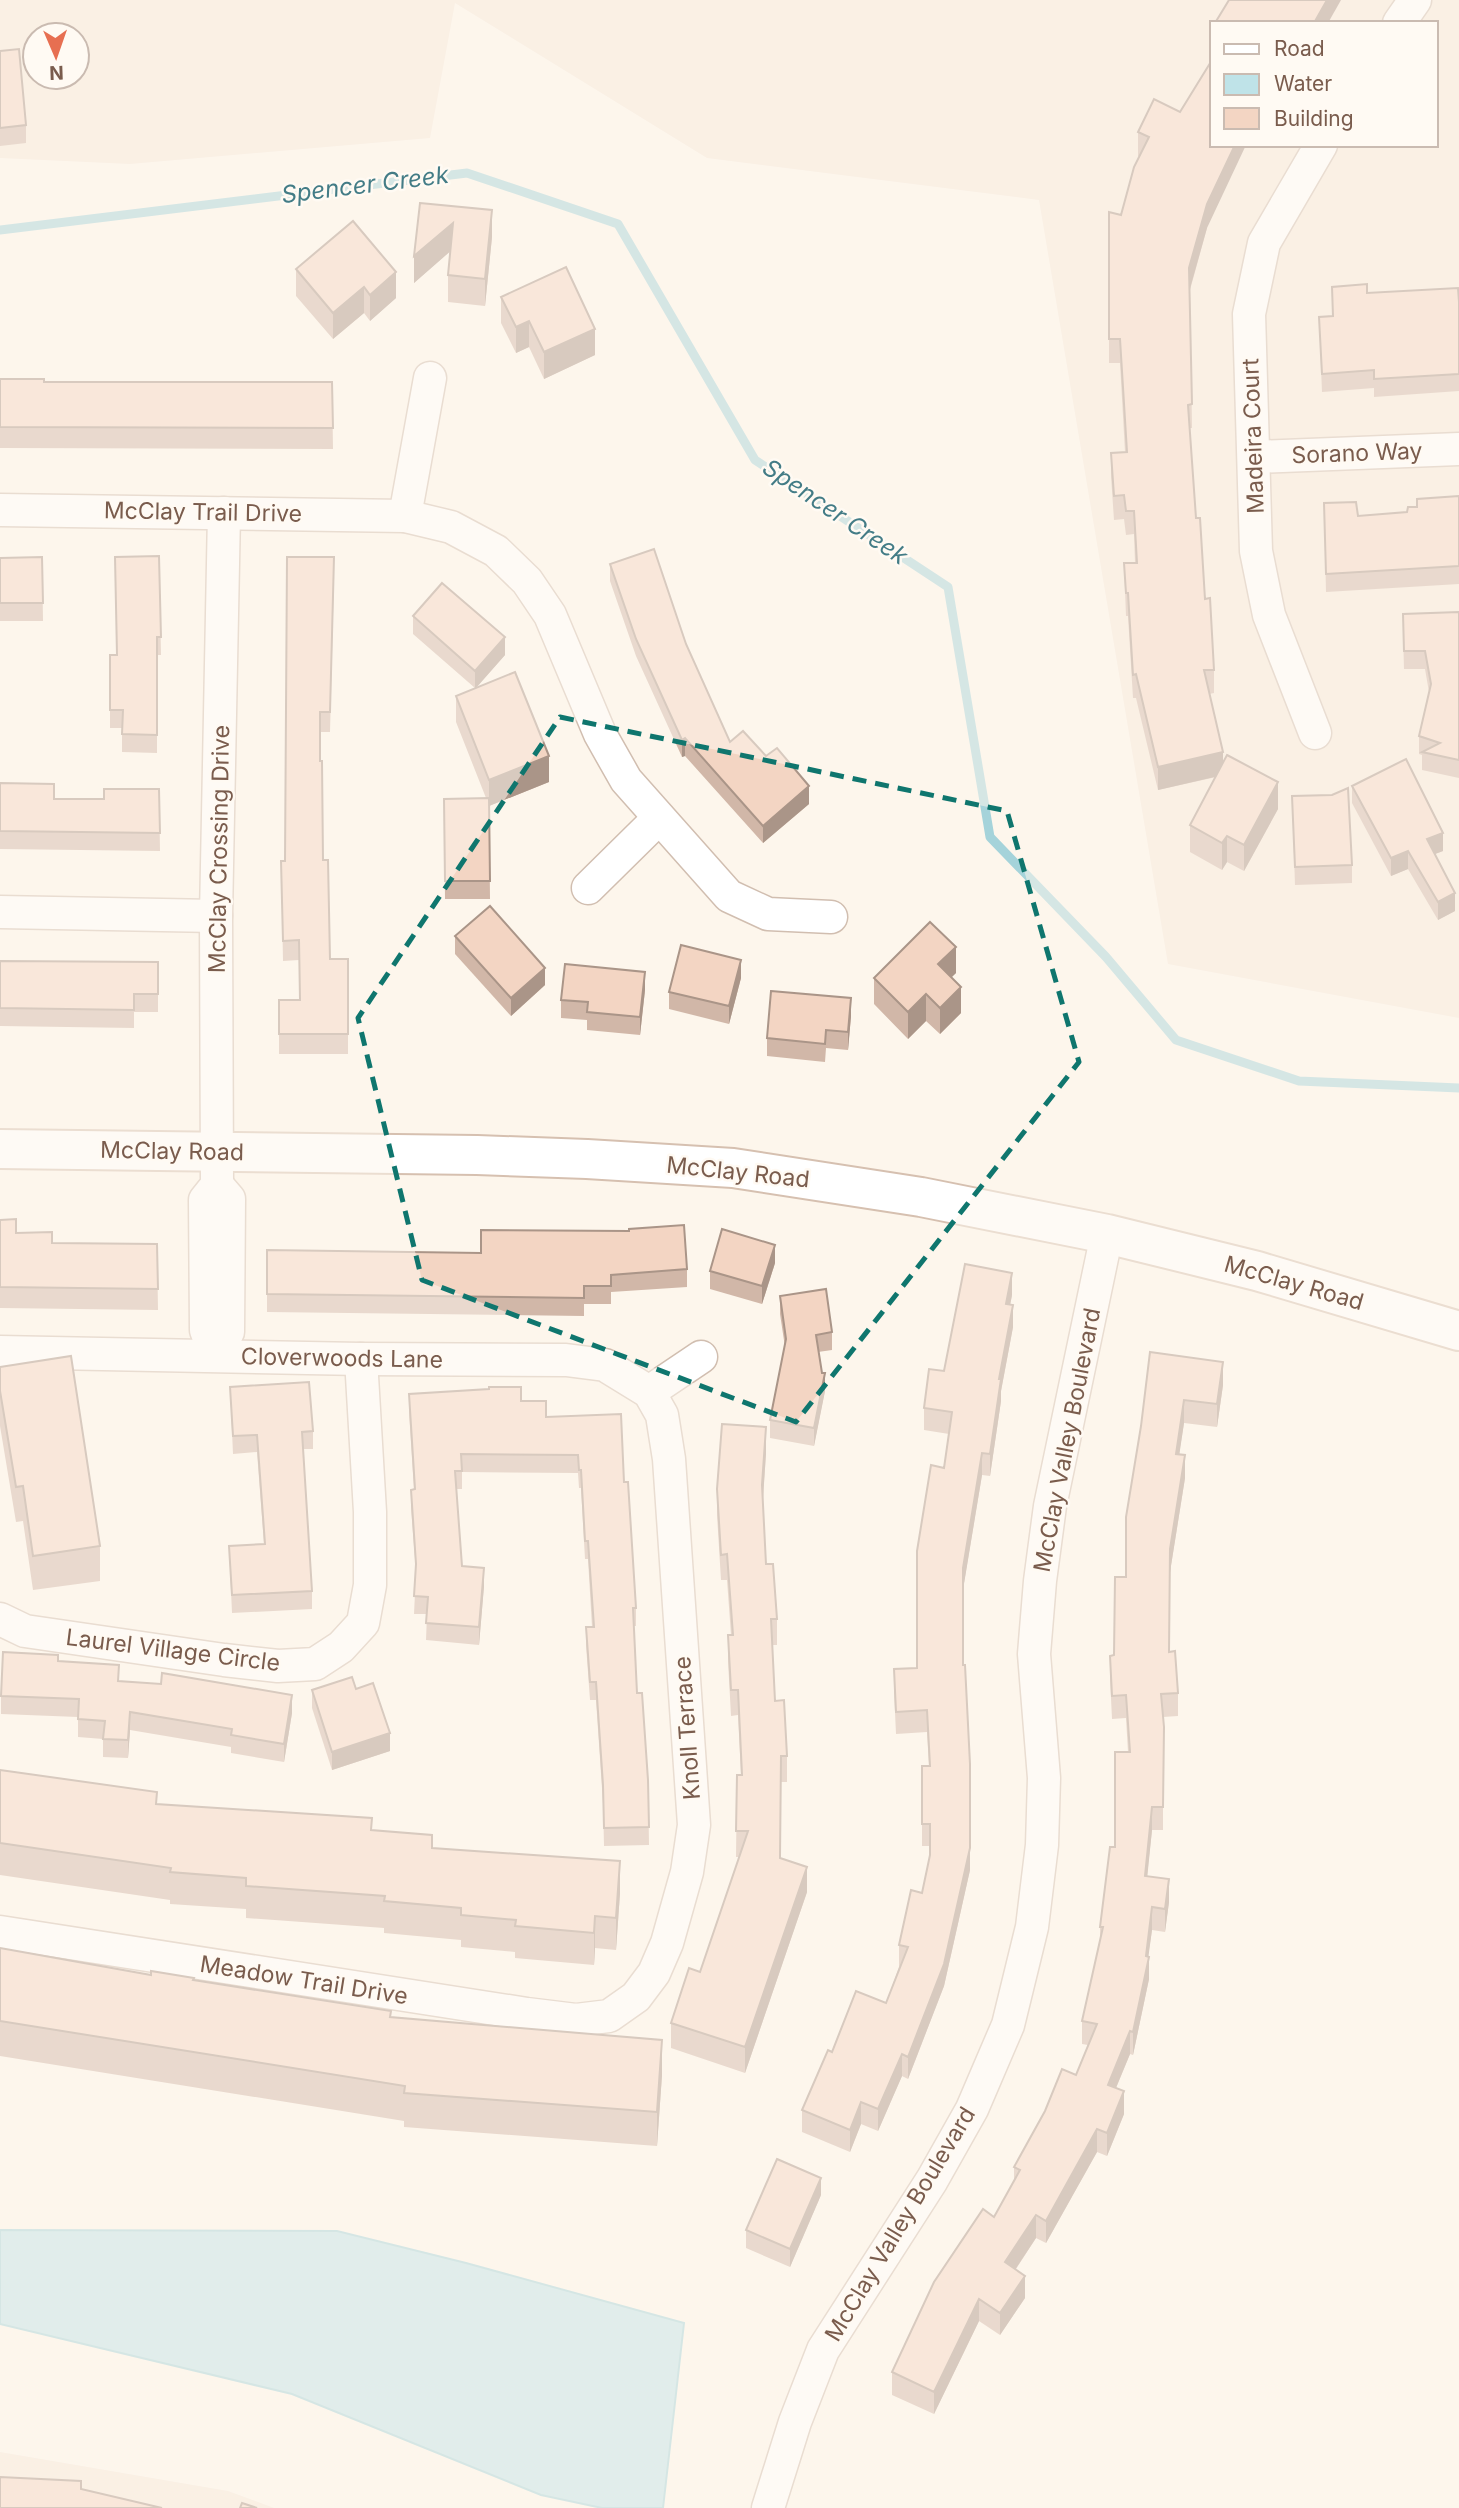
<svg xmlns="http://www.w3.org/2000/svg" width="1459" height="2508" font-family="Inter,sans-serif">
	<style>
		.residential { fill: #f5e8da; fill-rule: evenodd }
		.water { fill: #bfe3e8; stroke: #a5d3da; stroke-width: 2 }
		.lines { fill: none; stroke-linecap: round; stroke-linejoin: round }
		.stream { stroke: #a5d3da; stroke-width: 9 }
		.street-casing { stroke: #d1beb0; stroke-width: 35 }
		.secondary-casing { stroke: #d6c0b0; stroke-width: 42 }
		.street { stroke: #fff; stroke-width: 32 }
		.secondary { stroke: #fff; stroke-width: 38 }
		.wall { fill: #d1b7a8 }
		.shaded-wall { fill: #aa9588 }
		.building { fill: #f3d5c3; stroke: #aa9588; stroke-width: 2 }
		.marked { fill: none; stroke: #0f766e; stroke-width: 5; stroke-dasharray: 14 9; stroke-linejoin: round }
		.labels { text-anchor: middle; stroke-width: 5; stroke-linejoin: round; paint-order: stroke }
		.street-label { font-size: 23px; fill: #7a5c4d; stroke: #fffaf3 }
		.water-label { font-size: 24px; font-style: italic; fill: #437c86; stroke: #fffaf3 }
	</style>
	<rect width="100%" height="100%" fill="#fdf6ec"/>
	<g class="residential">
		<path d="M0,0H1459V1018L1168,964L1039,200L707,158L455,3L430,138L130,164L0,158ZM1212,23H1436V145H1212ZM35,35H77V77H35Z"/>
		<polygon points="0,2452 228,2491 274,2508 0,2508"/>
	</g>
	<polygon class="water" points="0,2230 337,2231 466,2263 684,2323 663,2508 602,2508 541,2495 292,2394 0,2324"/>
	<g class="lines">
		<polyline class="stream" points="0,230 467,173 618,224 755,460 948,587 990,837 1106,957 1176,1040 1299,1081 1459,1088"/>
		<g class="street-casing">
			<g id="street">
				<polyline points="1399,23 1415,0"/>
				<polyline points="1255,457 1459,449"/>
				<polyline points="0,510 405,516 451,527 496,551 527,581 550,615 600,734 626,780 729,896 768,914 831,917"/>
				<polyline points="405,516 430,378"/>
				<polyline points="1315,733 1269,615 1256,551 1249,314 1264,243 1321,145"/>
				<polyline points="588,888 659,818"/>
				<polyline points="0,912 216,916"/>
				<polyline points="0,1352 361,1359 566,1360 605,1365 649,1392 662,1415 669,1459 694,1825 687,1872 667,1943 654,1973 636,1997 609,2016 576,2020 527,2014 0,1932"/>
				<polyline points="215,1355 206,1330 205,1200 217,1185 216,916 224,513"/>
				<polyline points="215,1355 228,1332 229,1199 217,1185"/>
				<polyline points="649,1392 701,1357"/>
				<polyline points="0,1619 25,1631 224,1660 278,1666 315,1664 341,1647 363,1623 370,1585 370,1512 361,1359"/>
				<polyline points="768,2508 795,2422 823,2350 932,2180 972,2109 1008,2025 1032,1927 1042,1845 1044,1778 1034,1654 1040,1581 1050,1506 1107,1234"/>
			</g>
		</g>
		<g class="secondary-casing">
			<polyline id="secondary" points="0,1149 477,1155 587,1159 733,1168 921,1197 1107,1234 1257,1271 1459,1331"/>
		</g>
		<use href="#street" class="street"/>
		<use href="#secondary" class="secondary"/>
	</g>
	<g class="wall">
		<polygon points="1212,27 1212,52 1211,51"/>
		<polygon points="0,51 26,125 26,143 0,146"/>
		<polygon points="1154,99 1207,228 1190,290 1192,428 1189,428 1196,518 1214,670 1214,693 1209,694 1223,763 1278,809 1244,871 1227,862 1222,870 1190,852 1190,825 1216,777 1158,790 1136,698 1133,698 1128,616 1126,616 1124,563 1135,563 1134,534 1126,535 1124,519 1114,520 1111,476 1111,453 1125,452 1120,363 1109,363 1109,339 1121,215 1140,156 1138,156 1138,132"/>
		<polygon points="353,221 396,298 370,321 364,313 333,339 296,296 296,269"/>
		<polygon points="492,237 485,306 448,302 448,275 450,251 414,283 414,256"/>
		<polygon points="1332,287 1367,293 1459,302 1459,391 1374,397 1374,388 1322,392 1319,317 1332,316"/>
		<polygon points="501,297 595,355 544,379 529,347 516,353 501,323"/>
		<polygon points="0,379 44,382 332,382 333,449 0,448"/>
		<polygon points="1459,496 1459,584 1326,592 1324,503 1358,516 1407,512 1417,507"/>
		<polygon points="159,556 161,655 157,655 157,753 122,752 122,728 110,728 110,655 117,655"/>
		<polygon points="42,557 43,621 0,621 0,558"/>
		<polygon points="610,564 686,644 730,742 766,756 809,804 763,843 685,756 682,757 636,656 610,581"/>
		<polygon points="334,577 330,732 320,732 320,761 323,860 330,959 348,959 348,1054 279,1054 279,1000 299,1000 299,960 283,961 281,861 285,861"/>
		<polygon points="1459,612 1459,778 1422,770 1422,755 1419,754 1419,736 1429,692 1425,669 1404,669 1403,632 1403,614"/>
		<polygon points="413,616 505,655 476,688 549,782 489,806 489,805 490,899 445,899 444,799 486,798 456,722 456,696 475,688 413,634"/>
		<polygon points="0,783 54,799 104,799 159,789 160,851 0,849"/>
		<polygon points="1352,786 1443,851 1435,854 1455,911 1438,920 1408,869 1391,876 1352,803"/>
		<polygon points="1292,796 1352,865 1352,883 1295,885"/>
		<polygon points="455,936 545,985 511,1016 455,954"/>
		<polygon points="0,961 158,962 158,1012 134,1012 134,1028 0,1026"/>
		<polygon points="956,973 951,977 961,1013 940,1034 926,1021 908,1039 874,1004 874,978"/>
		<polygon points="741,978 729,1024 669,1009 669,992"/>
		<polygon points="645,990 640,1035 587,1030 587,1020 561,1018 561,1000"/>
		<polygon points="851,1016 848,1050 826,1048 825,1062 767,1056 767,1038"/>
		<polygon points="0,1220 16,1233 52,1243 157,1244 158,1310 0,1308"/>
		<polygon points="267,1250 687,1269 687,1287 611,1292 611,1304 584,1304 584,1316 267,1312"/>
		<polygon points="775,1263 762,1304 710,1289 710,1271"/>
		<polygon points="1012,1295 1010,1305 1013,1327 1001,1391 1001,1401 990,1476 982,1475 963,1589 963,1665 970,1870 944,1986 908,2079 902,2076 878,2131 861,2124 850,2152 802,2132 802,2110 832,2052 886,2003 899,1967 899,1945 922,1893 930,1855 930,1846 922,1846 922,1766 929,1766 927,1732 896,1734 894,1691 894,1669 917,1668 949,1434 924,1430 924,1408 944,1371"/>
		<polygon points="780,1296 832,1332 832,1350 818,1352 825,1391 814,1446 770,1438 770,1420 785,1347 780,1314"/>
		<polygon points="1150,1352 1223,1385 1217,1427 1184,1423 1179,1454 1185,1478 1170,1572 1169,1652 1178,1693 1178,1716 1163,1717 1163,1830 1152,1830 1147,1876 1169,1902 1165,1932 1152,1930 1148,1956 1149,1979 1133,2055 1130,2054 1116,2088 1124,2114 1107,2156 1097,2152 1046,2243 1036,2238 1016,2269 1025,2298 1000,2335 979,2321 934,2414 892,2395 892,2372 994,2217 1014,2181 1014,2167 1076,2075 1088,2045 1082,2044 1082,2021 1100,1943 1100,1927 1115,1847 1128,1752 1126,1718 1112,1719 1110,1678 1110,1656 1114,1655 1126,1577"/>
		<polygon points="0,1367 100,1546 100,1581 33,1590 23,1521 16,1522 0,1426"/>
		<polygon points="230,1387 313,1431 313,1449 303,1449 312,1591 312,1609 232,1613 229,1546 264,1544 257,1452 233,1454"/>
		<polygon points="409,1394 521,1401 546,1417 624,1482 636,1608 636,1626 634,1626 637,1693 648,1780 649,1845 604,1846 603,1803 596,1700 590,1700 586,1645 586,1627 592,1627 588,1559 585,1559 581,1488 579,1488 578,1473 462,1472 462,1489 456,1489 462,1566 484,1586 479,1645 426,1640 427,1614 414,1614 416,1572 411,1508 411,1490 414,1490 409,1412"/>
		<polygon points="766,1453 763,1500 766,1564 777,1619 777,1645 772,1645 775,1701 787,1756 787,1782 781,1782 780,1858 807,1892 745,2073 671,2048 671,2023 700,1972 739,1857 736,1857 737,1775 741,1775 738,1715 731,1716 728,1661 728,1635 731,1635 727,1580 721,1580 717,1515 717,1489"/>
		<polygon points="58,1661 119,1681 292,1713 284,1762 231,1753 231,1747 130,1730 128,1758 103,1757 103,1739 78,1737 78,1717 1,1714 1,1696"/>
		<polygon points="356,1689 390,1751 332,1770 312,1708 312,1690"/>
		<polygon points="0,1770 157,1804 372,1830 432,1848 620,1893 616,1950 595,1948 594,1965 515,1958 515,1952 461,1947 461,1940 384,1933 384,1928 246,1918 246,1909 170,1904 170,1900 0,1875"/>
		<polygon points="0,1948 151,1975 194,1980 391,2017 662,2075 657,2146 404,2127 404,2121 0,2056"/>
		<polygon points="821,2195 790,2267 746,2248 746,2230"/>
	</g>
	<g class="shaded-wall">
		<polygon points="1327,0 1341,0 1328,23 1314,23"/>
		<polygon points="1235,145 1246,145 1207,228 1189,292 1189,268 1207,204"/>
		<polygon points="492,210 492,237 485,306 485,279"/>
		<polygon points="453,223 453,249 414,283 414,256"/>
		<polygon points="396,272 396,298 370,321 370,295"/>
		<polygon points="364,287 364,313 333,339 333,313"/>
		<polygon points="529,321 529,347 516,353 516,327"/>
		<polygon points="595,329 595,355 544,379 544,352"/>
		<polygon points="505,637 505,655 475,689 475,671"/>
		<polygon points="685,738 685,756 682,757 682,740"/>
		<polygon points="1223,752 1223,775 1158,790 1158,767"/>
		<polygon points="549,756 549,782 489,806 489,780"/>
		<polygon points="1278,782 1278,809 1244,871 1244,845"/>
		<polygon points="809,786 809,804 763,843 763,826"/>
		<polygon points="1443,833 1443,851 1427,857 1427,839"/>
		<polygon points="1227,836 1227,862 1222,870 1222,843"/>
		<polygon points="1408,851 1408,869 1391,876 1391,858"/>
		<polygon points="1455,893 1455,911 1438,920 1438,902"/>
		<polygon points="956,947 956,973 938,991 938,964"/>
		<polygon points="741,960 741,978 729,1024 729,1006"/>
		<polygon points="545,968 545,985 511,1016 511,998"/>
		<polygon points="645,972 645,990 640,1035 640,1017"/>
		<polygon points="961,987 961,1013 940,1034 940,1008"/>
		<polygon points="926,994 926,1021 908,1039 908,1012"/>
		<polygon points="851,998 851,1016 848,1050 848,1032"/>
		<polygon points="775,1245 775,1263 762,1304 762,1286"/>
		<polygon points="1012,1273 1012,1295 1006,1326 1006,1304"/>
		<polygon points="1013,1305 1013,1327 1001,1391 1001,1401 990,1476 990,1454 999,1379"/>
		<polygon points="1223,1362 1223,1385 1217,1427 1217,1404"/>
		<polygon points="825,1373 825,1391 814,1446 814,1428"/>
		<polygon points="1184,1400 1184,1423 1176,1477 1176,1454"/>
		<polygon points="766,1427 766,1453 762,1511 762,1485"/>
		<polygon points="982,1453 982,1475 963,1590 963,1568"/>
		<polygon points="1185,1455 1185,1478 1170,1572 1170,1549"/>
		<polygon points="484,1568 484,1586 479,1645 479,1627"/>
		<polygon points="292,1695 292,1713 284,1762 284,1744"/>
		<polygon points="130,1712 130,1730 128,1758 128,1740"/>
		<polygon points="390,1733 390,1751 332,1770 332,1752"/>
		<polygon points="1152,1807 1152,1830 1145,1899 1145,1876"/>
		<polygon points="970,1848 970,1870 944,1986 908,2079 908,2057"/>
		<polygon points="620,1861 620,1893 616,1950 616,1918"/>
		<polygon points="807,1867 807,1892 745,2073 745,2047"/>
		<polygon points="1169,1879 1169,1902 1165,1932 1165,1909"/>
		<polygon points="1152,1907 1152,1930 1147,1967 1149,1957 1149,1979 1133,2055 1133,2032 1146,1956"/>
		<polygon points="595,1916 595,1948 594,1965 594,1933"/>
		<polygon points="1130,2031 1130,2054 1108,2107 1108,2085"/>
		<polygon points="662,2040 662,2075 657,2146 657,2112"/>
		<polygon points="902,2054 902,2076 878,2131 878,2109"/>
		<polygon points="1124,2091 1124,2114 1107,2156 1107,2133"/>
		<polygon points="861,2102 861,2124 850,2152 850,2130"/>
		<polygon points="1097,2129 1097,2152 1046,2243 1046,2221"/>
		<polygon points="821,2178 821,2195 790,2267 790,2249"/>
		<polygon points="1036,2215 1036,2238 1005,2285 1005,2262"/>
		<polygon points="1025,2276 1025,2298 1000,2335 1000,2313"/>
		<polygon points="979,2299 979,2321 934,2414 934,2392"/>
	</g>
	<g class="building">
		<polygon points="1229,0 1327,0 1314,23 1215,23"/>
		<polygon points="19,49 26,125 0,128 0,51"/>
		<polygon points="1212,60 1212,145 1235,145 1207,204 1189,268 1192,404 1188,405 1196,518 1200,518 1205,599 1210,598 1214,670 1204,670 1223,752 1158,767 1136,674 1133,675 1128,593 1126,593 1124,563 1137,563 1134,511 1126,511 1124,495 1114,496 1111,453 1127,452 1120,339 1109,339 1109,212 1121,215 1134,167 1149,137 1138,132 1154,99 1180,112"/>
		<polygon points="420,203 492,210 485,279 448,275 453,223 414,256"/>
		<polygon points="353,221 396,272 370,295 364,287 333,313 296,269"/>
		<polygon points="566,267 595,329 544,352 529,321 516,327 501,297"/>
		<polygon points="1367,284 1367,293 1458,288 1459,302 1459,374 1374,379 1374,370 1322,374 1319,317 1333,316 1332,287"/>
		<polygon points="0,379 44,379 44,382 332,382 333,428 0,427"/>
		<polygon points="1459,496 1459,566 1326,574 1324,503 1356,502 1358,516 1407,512 1408,507 1417,507 1417,499"/>
		<polygon points="654,549 686,644 730,742 743,731 766,756 777,748 809,786 763,826 685,738 682,740 636,639 610,564"/>
		<polygon points="159,556 161,637 157,637 157,735 122,734 123,710 110,710 110,655 117,655 115,557"/>
		<polygon points="42,557 43,603 0,603 0,558"/>
		<polygon points="287,557 334,557 330,712 320,712 320,761 322,761 323,860 328,860 330,959 348,959 348,1034 279,1034 279,1000 300,1000 299,940 283,941 281,861 285,861"/>
		<polygon points="442,583 505,637 475,671 413,616"/>
		<polygon points="1459,612 1459,760 1422,752 1440,743 1419,736 1431,684 1425,651 1404,651 1403,614"/>
		<polygon points="515,672 549,756 489,780 456,696"/>
		<polygon points="1227,755 1278,782 1244,845 1227,836 1222,843 1190,825"/>
		<polygon points="1406,759 1443,833 1427,839 1455,893 1438,902 1408,851 1391,858 1352,786"/>
		<polygon points="0,783 54,784 54,799 104,799 104,789 159,789 160,833 0,831"/>
		<polygon points="1348,788 1352,865 1295,867 1292,796 1332,795"/>
		<polygon points="489,798 490,881 445,881 444,799"/>
		<polygon points="490,906 545,968 511,998 455,936"/>
		<polygon points="930,922 956,947 938,964 961,987 940,1008 926,994 908,1012 874,978"/>
		<polygon points="681,945 741,960 729,1006 669,992"/>
		<polygon points="0,961 158,962 158,994 134,994 134,1010 0,1008"/>
		<polygon points="565,964 645,972 640,1017 587,1012 588,1002 561,1000"/>
		<polygon points="771,991 851,998 848,1032 826,1030 825,1044 767,1038"/>
		<polygon points="16,1219 16,1233 52,1232 52,1243 157,1244 158,1289 0,1287 0,1220"/>
		<polygon points="684,1225 687,1269 611,1275 611,1286 584,1286 584,1298 267,1294 267,1250 481,1253 481,1230 629,1231 629,1229"/>
		<polygon points="722,1229 775,1245 762,1286 710,1271"/>
		<polygon points="965,1264 1012,1273 1006,1304 1013,1305 999,1379 1001,1379 990,1454 982,1453 963,1568 963,1665 965,1665 970,1764 970,1848 944,1964 908,2057 902,2054 878,2109 861,2102 850,2130 802,2110 828,2050 832,2052 856,1991 886,2003 908,1947 899,1945 911,1890 922,1893 930,1855 930,1824 922,1824 922,1766 930,1766 927,1710 896,1712 894,1669 917,1668 917,1551 931,1465 944,1468 952,1412 924,1408 929,1369 944,1371"/>
		<polygon points="826,1289 832,1332 816,1335 822,1373 825,1373 814,1428 770,1420 786,1339 780,1296"/>
		<polygon points="1150,1352 1223,1362 1217,1404 1184,1400 1176,1454 1185,1455 1170,1549 1169,1652 1175,1651 1178,1693 1161,1694 1164,1727 1163,1807 1152,1807 1145,1876 1169,1879 1165,1909 1152,1907 1146,1956 1149,1957 1133,2032 1130,2031 1108,2085 1124,2091 1107,2133 1097,2129 1046,2221 1036,2215 1005,2262 1025,2276 1000,2313 979,2299 934,2392 892,2372 934,2282 983,2209 994,2217 1020,2170 1014,2167 1045,2111 1062,2069 1076,2075 1097,2024 1082,2021 1103,1927 1100,1927 1110,1847 1115,1847 1115,1752 1130,1752 1126,1695 1112,1696 1110,1656 1114,1655 1115,1577 1126,1577 1126,1517 1141,1426"/>
		<polygon points="71,1356 100,1546 33,1556 23,1486 16,1487 0,1391 0,1367"/>
		<polygon points="309,1382 313,1431 302,1432 312,1591 232,1595 229,1546 265,1544 257,1435 233,1436 230,1387"/>
		<polygon points="489,1387 521,1387 521,1401 546,1401 546,1417 621,1414 624,1482 628,1482 636,1608 633,1608 637,1693 642,1693 648,1780 649,1827 604,1828 603,1785 596,1682 590,1682 586,1627 594,1627 588,1541 585,1541 581,1470 579,1470 578,1455 461,1454 462,1471 455,1471 462,1566 484,1568 479,1627 426,1623 428,1597 414,1596 416,1564 411,1490 415,1489 409,1394 489,1389"/>
		<polygon points="722,1424 766,1427 762,1485 766,1564 773,1564 777,1619 771,1619 775,1701 784,1700 787,1756 781,1756 780,1858 807,1867 745,2047 671,2023 689,1968 700,1972 748,1831 736,1831 737,1775 742,1775 738,1690 731,1690 728,1635 733,1635 727,1554 721,1555 717,1489"/>
		<polygon points="3,1652 58,1655 58,1661 119,1665 118,1681 161,1684 162,1673 292,1695 284,1744 231,1735 232,1729 130,1712 128,1740 103,1739 105,1721 78,1719 79,1699 1,1696"/>
		<polygon points="352,1677 356,1689 373,1683 390,1733 332,1752 312,1690"/>
		<polygon points="0,1770 157,1792 156,1804 372,1818 371,1830 432,1835 432,1848 620,1861 616,1918 595,1916 594,1933 515,1926 516,1920 461,1915 461,1908 384,1901 385,1896 246,1886 246,1878 170,1872 171,1868 0,1843"/>
		<polygon points="0,1948 151,1975 151,1971 194,1978 193,1980 391,2011 390,2017 662,2040 657,2112 404,2093 405,2086 0,2021"/>
		<polygon points="777,2159 821,2178 790,2249 746,2230"/>
		<polygon points="0,2477 81,2481 81,2489 162,2508 0,2508"/>
		<polygon points="242,2503 257,2508 240,2508"/>
	</g>
	<path d="M0 0H1459V2508H0ZM560,717L1007,811L1079,1062L796,1422L422,1280L358,1018Z" fill="#fdf6ec" fill-opacity=".55" fill-rule="evenodd"/>
	<path class="marked" d="M560,717L1007,811L1079,1062L796,1422L422,1280L358,1018Z"/>
	<g class="labels">
		<g class="street-label">
			<text transform="translate(1253 436) rotate(-92)" y="8">Madeira Court</text>
			<text transform="translate(1357 453) rotate(-2)" y="8">Sorano Way</text>
			<text transform="translate(203 512) rotate(1)" y="8">McClay Trail Drive</text>
			<text transform="translate(219 849) rotate(-89)" y="8">McClay Crossing Drive</text>
			<text transform="translate(172 1151) rotate(1)" y="8">McClay Road</text>
			<text transform="translate(738 1172) rotate(6)" y="8">McClay Road</text>
			<text transform="translate(1294 1283) rotate(16)" y="8">McClay Road</text>
			<text transform="translate(342 1358) rotate(1)" y="8">Cloverwoods Lane</text>
			<text transform="translate(1067 1440) rotate(-79)" y="8">McClay Valley Boulevard</text>
			<text transform="translate(173 1650) rotate(7)" y="8">Laurel Village Circle</text>
			<text transform="translate(687 1728) rotate(-94)" y="8">Knoll Terrace</text>
			<text transform="translate(304 1980) rotate(9)" y="8">Meadow Trail Drive</text>
			<text transform="translate(900 2224) rotate(-59)" y="8">McClay Valley Boulevard</text>
		</g>
		<g class="water-label">
			<text transform="translate(365 185) rotate(-7)" y="8">Spencer Creek</text>
			<text transform="translate(835 512) rotate(34)" y="8">Spencer Creek</text>
		</g>
	</g>
	<rect x="1210" y="21" width="228" height="126" fill="#fffaf3" stroke="#cabbb1" stroke-width="2"/>
	<rect x="1224" y="44" width="35" height="10" fill="#ffffff" stroke="#cabbb1" stroke-width="2"/>
	<text x="1274" y="56" font-size="21" fill="#7a5c4d">Road</text>
	<rect x="1224" y="74" width="35" height="21" fill="#bfe3e8" stroke="#cabbb1" stroke-width="2"/>
	<text x="1274" y="91" font-size="21" fill="#7a5c4d">Water</text>
	<rect x="1224" y="108" width="35" height="21" fill="#f3d5c3" stroke="#cabbb1" stroke-width="2"/>
	<text x="1274" y="126" font-size="21" fill="#7a5c4d">Building</text>
	<g transform="translate(56 56) rotate(178)"><circle r="33" fill="#fffaf3" stroke="#cabbb1" stroke-width="2"/>
	<path d="M0-5L12 26L0 18L-12 26Z" fill="#e76f51"/>
	<text y="-10" font-size="19" font-weight="bold" text-anchor="middle" fill="#7a5c4d">N</text>
	</g>
</svg>
